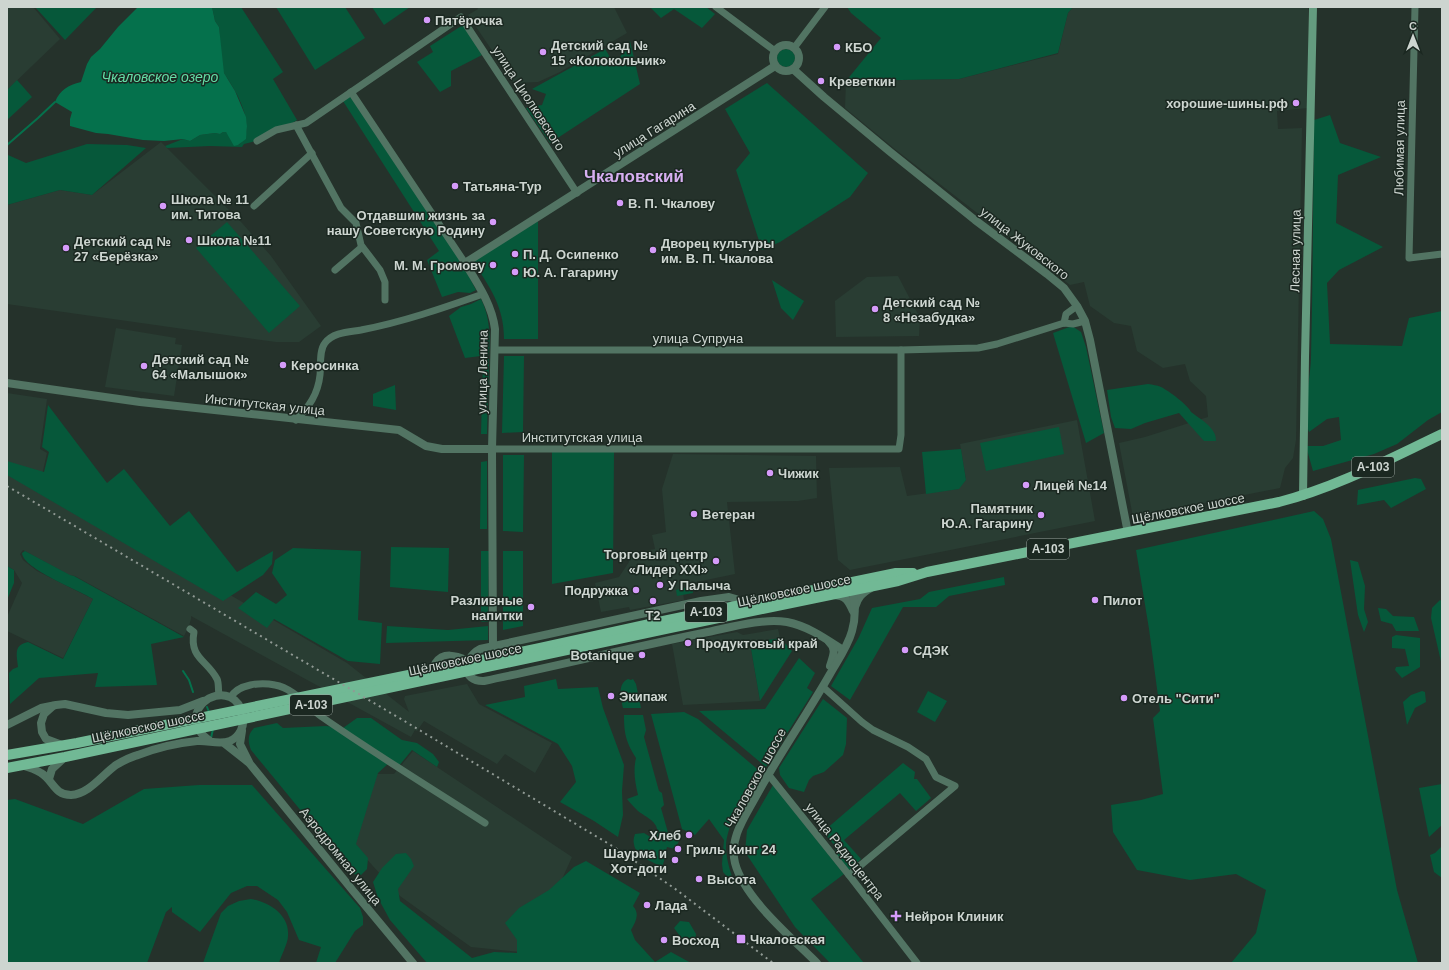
<svg xmlns="http://www.w3.org/2000/svg" width="1449" height="970" font-family="Arial,sans-serif">
	<style>
		.built { fill: #293d33 }
		.green { fill: #06583a }
		.water { fill: #05714c }
		.lines { fill: none; stroke-linecap: round; stroke-linejoin: round }
		.stream { stroke: #05714c; stroke-width: 2 }
		.minor { stroke: #527463; stroke-width: 7 }
		.tertiary { stroke: #527463; stroke-width: 8 }
		.secondary { stroke: #649b7f; stroke-width: 8 }
		.primary { stroke: #71b995; stroke-width: 10 }
		.rail { stroke: #909a94; stroke-width: 2; stroke-dasharray: 2 4; stroke-linecap: butt }
		.poi-dot { fill: #d59bfa; stroke: #1b2821; stroke-width: 1.5 }
		.labels { text-anchor: middle; stroke-width: 3; stroke-linejoin: round; paint-order: stroke }
		.shield { fill: #1b2821; stroke: #98a19c; stroke-width: 1 }
		.shield-label { font-size: 12px; font-weight: bold; fill: #cdd5d0 }
		.poi-label { font-size: 13px; font-weight: bold; fill: #cdd5d0; stroke: #1b2821; text-anchor: start }
		.street-label { font-size: 13px; fill: #cdd5d0; stroke: #1b2821 }
		.water-label { font-size: 14px; font-style: italic; fill: #64dda6; stroke: #1b2821 }
		.district-label { font-size: 17px; font-weight: bold; fill: #d7aff1; stroke: #1b2821 }
	</style>
	<rect width="100%" height="100%" fill="#25322b"/>
	<g class="built">
		<polygon points="7,7 33,7 60,39 7,90"/>
		<polygon points="477,7 614,7 627,33 560,72 538,82 514,83 468,15 478,9"/>
		<polygon points="1073,7 1308,7 1308,108 1277,111 1278,129 1302,128 1296,440 1293,458 1285,468 1280,488 1133,517 1119,443 1145,437 1208,417 1206,396 1190,381 1185,364 1163,368 1137,351 1131,326 1114,323 1090,306 1084,282 1070,285 896,150 845,108 846,81 959,79 1058,54 1068,13"/>
		<polygon points="161,142 242,223 271,256 321,326 299,342 276,342 7,304 7,205 60,190 92,195"/>
		<polygon points="898,276 920,318 919,336 836,337 835,301 867,277"/>
		<polygon points="116,328 176,338 175,344 182,345 174,396 105,387"/>
		<polygon points="7,393 47,399 40,449 47,453 40,484 347,663 409,712 404,699 405,696 467,684 479,704 552,743 535,773 505,754 497,764 424,721 417,731 415,730 411,737 191,616 191,619 189,626 184,636 75,576 69,575 23,550 20,554 23,560 37,571 93,599 63,658 7,631 7,617 22,583 14,570 7,566"/>
		<polygon points="1077,420 1095,521 850,570 838,560 829,468 900,467 907,496 958,489 966,480 960,444"/>
		<polygon points="673,454 816,456 817,498 798,501 727,502 735,574 682,585 684,600 630,610 629,607 601,612 595,583 619,577 629,562 628,558 646,554 649,550 655,549 652,535 666,532 662,489"/>
		<polygon points="778,629 780,638 750,643 760,701 683,705 672,644 737,632 743,635"/>
		<polygon points="413,751 572,857 557,890 521,952 471,947 400,896 354,845 377,774 394,774"/>
	</g>
	<g class="green">
		<polygon points="35,7 97,7 65,40"/>
		<path d="M212,7H241L283,72L273,79L297,120C281,131 263,140 244,144L242,147L210,146L167,148L165,146L183,139L190,141L200,135L215,133L220,134L223,132H226L238,145C258,132 239,96 229,81C228,78 225,76 224,73C220,65 220,38 219,27L215,21Z"/>
		<polygon points="276,7 345,7 365,38 315,70"/>
		<polygon points="372,7 410,7 384,25"/>
		<polygon points="650,7 706,7 715,14 702,28 674,9 661,18"/>
		<polygon points="847,7 1073,7 1068,13 1058,53 959,79 846,81 881,38 851,13"/>
		<polygon points="463,25 482,55 451,71 451,86 440,92 417,62 433,52 430,46"/>
		<polygon points="630,41 640,84 550,143 526,108 542,105 546,94 532,89 605,49 615,65"/>
		<circle cx="786" cy="58" r="9"/>
		<polygon points="17,80 32,97 7,120 7,90"/>
		<polygon points="767,83 868,173 850,197 780,242 762,250 736,170 750,153 725,109"/>
		<polygon points="350,96 463,265 476,290 470,293 458,292 442,297 427,260 439,251 343,101"/>
		<path d="M1330,115L1340,143L1381,157L1338,175L1336,223L1383,247L1339,270L1327,283L1330,344L1402,346L1409,318L1442,311V412L1428,420L1397,444L1374,454L1313,471L1306,446H1323L1341,440L1339,417L1327,419L1309,432C1301,414 1311,377 1311,357C1313,278 1313,199 1314,120Z"/>
		<polygon points="87,144 127,145 146,148 92,195 60,190 7,205 8,155 26,163"/>
		<path d="M538,221V339H504C504,306 490,288 473,261Z"/>
		<polygon points="227,222 300,306 269,333 196,248"/>
		<polygon points="772,280 804,301 793,320 781,308"/>
		<path d="M481,299C490,317 490,335 489,355L465,358L449,316L461,307L471,304Z"/>
		<polygon points="1072,326 1081,332 1086,347 1104,433 1086,443 1053,333"/>
		<polygon points="504,356 524,356 523,432 502,433"/>
		<polygon points="489,359 487,434 481,434 483,360"/>
		<path d="M1148,384C1153,385 1157,385 1161,387C1169,391 1188,405 1191,412C1200,419 1217,428 1216,441H1204L1179,413L1145,423L1131,429L1115,428L1111,417L1107,390Z"/>
		<polygon points="395,385 396,410 373,406 373,394"/>
		<polygon points="48,405 107,483 124,469 170,526 189,511 237,572 273,551 272,564 263,575 223,601 7,475 7,461 44,472 49,452 42,447"/>
		<polygon points="1059,427 1064,454 986,471 980,443"/>
		<polygon points="961,449 966,480 959,489 926,494 922,452"/>
		<polygon points="552,452 614,452 613,573 552,584"/>
		<polygon points="503,455 524,455 523,532 503,531"/>
		<polygon points="487,461 487,529 480,529 481,462"/>
		<polygon points="1415,478 1421,479 1426,489 1391,508 1384,500 1357,505 1358,490"/>
		<polygon points="1314,511 1323,519 1331,539 1397,890 1418,963 1231,963 1256,933 1266,890 1236,874 1190,880 1137,870 1113,832 1111,805 1141,800 1163,794 1153,718 1160,711 1149,629 1136,550"/>
		<polygon points="391,547 449,548 448,592 390,587"/>
		<polygon points="293,548 361,551 358,620 382,623 380,664 348,661 274,619 267,628 238,608 256,592 276,604 287,595 272,573 275,560"/>
		<path d="M25,551L70,575L74,576L184,637L151,644L157,685L95,687L98,673L39,678L10,704L9,673L13,669L18,667C17,655 13,645 28,642L63,659L93,599C79,590 23,569 22,553Z"/>
		<polygon points="481,551 489,551 488,622 481,622"/>
		<polygon points="503,551 523,551 523,626 503,630"/>
		<polygon points="1350,560 1358,562 1365,586 1364,609 1368,622 1364,632 1358,615"/>
		<polygon points="7,566 14,570 14,583 7,600"/>
		<polygon points="1004,577 1005,585 949,596 936,607 903,607 850,700 831,686 859,637 872,608 920,599 929,592"/>
		<polygon points="692,586 693,593 677,596 676,590"/>
		<polygon points="1440,600 1442,601 1442,666 1431,618 1432,608"/>
		<polygon points="1378,608 1386,609 1393,616 1414,617 1419,631 1396,631 1392,624 1381,621"/>
		<polygon points="387,626 448,630 488,626 488,640 386,643"/>
		<polygon points="1396,635 1420,638 1420,667 1402,678 1395,670 1396,667 1409,666 1405,649 1392,648 1392,637"/>
		<polygon points="780,638 792,651 760,701 750,643"/>
		<polygon points="799,658 815,673 807,688 813,692 766,767 699,711 765,709"/>
		<polygon points="556,679 558,689 598,687 603,708 624,765 622,791 623,815 618,837 594,821 560,802 576,782 572,766 558,744 485,705 525,697 524,686"/>
		<path d="M628,679L631,680L633,679L636,684L641,708H623C621,698 617,684 628,679Z"/>
		<polygon points="928,691 947,701 935,722 917,712"/>
		<polygon points="1422,691 1425,692 1426,702 1415,708 1407,725 1403,702 1411,695"/>
		<polygon points="823,699 847,718 846,744 843,755 824,772 813,776 809,780 804,792 789,788 780,775 779,768"/>
		<path d="M684,712L698,719L762,773C748,795 725,822 726,850C727,862 731,874 735,885L723,872L722,864L724,840L709,819L695,835L682,829L651,714Z"/>
		<path d="M624,715H643L646,730L644,737L659,791L662,793L664,805L661,808L669,836L676,834L679,841L675,849L667,847C665,854 665,860 662,867C653,862 635,856 634,844C633,841 634,837 635,834L644,833L652,838L657,836C660,822 647,818 638,811C634,807 630,803 627,799L638,795C635,782 633,771 636,758C626,742 624,734 624,715Z"/>
		<path d="M357,718H371L402,740L417,743L433,754L439,762L437,767L412,750L398,767L390,762L378,773L356,844L368,858L367,869L361,875L353,874L251,750C248,742 247,735 254,728L277,723L283,728L326,726L343,728Z"/>
		<polygon points="903,763 915,772 914,779 917,779 931,798 916,811 900,793 844,840 861,859 849,870 836,854 835,846 825,834 825,830"/>
		<polygon points="1442,784 1442,825 1429,837 1419,788"/>
		<polygon points="199,785 252,785 360,908 363,917 363,925 355,931 335,963 316,963 321,947 299,940 287,912 278,900 257,886 247,886 231,893 200,932 172,912 172,907 166,912 147,963 7,963 7,800 15,799 83,824 144,789"/>
		<polygon points="773,785 844,874 811,899 864,963 830,963 795,927 745,852 747,830"/>
		<polygon points="1442,846 1442,878 1434,872 1430,855 1435,853"/>
		<path d="M406,853L411,859L414,866L398,889L400,901L472,958L494,952L517,953V940L505,923L519,908L549,890L574,867L586,861L640,893L633,906C640,914 636,921 631,930L635,940L655,962L671,952L691,963H427L390,920L378,898L373,882L382,868L396,854Z"/>
		<path d="M251,899C269,902 290,915 288,936C288,943 281,956 279,963H203L221,913L228,906L239,901Z"/>
		<polygon points="680,921 689,922 696,934 695,941 685,943 674,928"/>
	</g>
	<path class="water" d="M138,7H212L215,21L219,27L224,73L235,91L246,117L247,126L246,139L238,145L234,146L226,132H223L220,134L215,133L200,135L190,141L183,139L164,141L143,140L108,134L96,133L70,126V119L72,112L55,102C60,90 68,85 81,82L87,64L91,57L100,49L118,27Z"/>
	<g class="lines">
		<g class="stream">
			<polyline points="7,145 38,118 55,102"/>
			<polyline points="183,671 189,680 193,692"/>
			<polyline points="207,707 209,712"/>
			<polyline points="211,738 213,729"/>
		</g>
		<g class="minor">
			<polyline points="716,7 775,51"/>
			<polyline points="1415,7 1409,258 1442,254"/>
			<polyline points="794,48 825,7"/>
			<polyline points="351,92 465,263"/>
			<polyline points="296,125 341,208 356,223 361,245 380,270 385,282 385,300"/>
			<polyline points="257,141 276,130 306,123 461,17 577,193"/>
			<polyline points="254,206 312,153"/>
			<polyline points="335,270 362,247"/>
			<polyline points="1064,323 1066,314 1077,306"/>
			<polyline points="495,350 901,350 978,348 997,344 1064,323 1073,324 1085,321"/>
			<path d="M296,420C309,407 318,394 320,375C321,366 319,350 325,343C333,332 349,332 361,330C403,322 443,308 483,294"/>
			<polyline points="492,449 899,449 901,435 901,350"/>
			<path d="M190,629L194,632C189,658 207,660 217,679C219,683 218,690 219,695"/>
			<path d="M435,663C443,651 456,655 468,660"/>
			<polyline points="823,687 862,722 873,730 908,747 926,759 936,777 955,786 849,875"/>
			<path d="M231,697C238,684 261,682 275,685C293,688 307,706 322,717C375,754 431,788 485,823"/>
			<polyline points="768,774 849,875 917,963"/>
		</g>
		<g class="tertiary">
			<circle cx="786" cy="58" r="13"/>
			<polyline points="793,69 824,97 889,151 975,220 1047,274 1064,288 1077,306 1085,321 1090,340 1128,533"/>
			<polyline points="7,383 140,402 399,430 426,446 442,449 492,449"/>
			<path d="M834,595C846,596 848,600 853,611"/>
			<path d="M743,604L736,599L729,597L701,601L480,649C463,658 461,682 484,681C557,666 629,648 703,633C729,628 760,618 787,622C808,626 826,639 843,650"/>
			<path d="M855,607C858,597 862,593 871,588"/>
			<path d="M829,642C837,649 833,656 830,666"/>
			<path d="M493,646L492,449L495,329C492,305 478,284 465,263L775,66"/>
			<polyline points="53,706 44,714 41,723 42,732 46,739 62,745"/>
			<polyline points="7,725 41,708 56,705 65,704 106,713 128,715 180,710 203,701"/>
			<polyline points="242,731 240,744 250,764 354,892 413,963"/>
			<polyline points="224,743 248,762"/>
			<path d="M21,765C28,767 35,769 41,773C53,780 54,795 71,795C89,794 102,775 116,765C123,761 130,757 138,755C156,748 177,743 197,741C208,740 219,745 230,741C239,737 245,726 243,716C242,708 238,701 230,697C211,689 189,709 198,728C200,734 205,737 210,741"/>
			<polyline points="49,779 52,769 64,758"/>
			<path d="M817,963C791,937 744,898 735,863C729,839 744,818 755,798C778,756 806,716 830,674C838,660 848,646 852,631C856,617 856,599 850,586"/>
		</g>
		<polyline class="secondary" points="1303,496 1305,357 1313,7"/>
		<g class="primary">
			<polyline points="7,755 77,743 540,648 668,620 896,573 913,573"/>
			<path d="M7,768L65,757L670,628L898,581L927,572L1279,502C1337,487 1389,459 1442,434"/>
		</g>
		<polyline class="rail" points="7,486 406,722 614,847 674,888 773,963"/>
	</g>
	<g class="poi-dot">
		<circle cx="427" cy="20" r="4"/>
		<circle cx="837" cy="47" r="4"/>
		<circle cx="543" cy="52" r="4"/>
		<circle cx="821" cy="81" r="4"/>
		<circle cx="1296" cy="103" r="4"/>
		<circle cx="455" cy="186" r="4"/>
		<circle cx="620" cy="203" r="4"/>
		<circle cx="163" cy="206" r="4"/>
		<circle cx="493" cy="222" r="4"/>
		<circle cx="189" cy="240" r="4"/>
		<circle cx="66" cy="248" r="4"/>
		<circle cx="653" cy="250" r="4"/>
		<circle cx="515" cy="254" r="4"/>
		<circle cx="493" cy="265" r="4"/>
		<circle cx="515" cy="272" r="4"/>
		<circle cx="875" cy="309" r="4"/>
		<circle cx="283" cy="365" r="4"/>
		<circle cx="144" cy="366" r="4"/>
		<circle cx="770" cy="473" r="4"/>
		<circle cx="1026" cy="485" r="4"/>
		<circle cx="694" cy="514" r="4"/>
		<circle cx="1041" cy="515" r="4"/>
		<circle cx="716" cy="561" r="4"/>
		<circle cx="660" cy="585" r="4"/>
		<circle cx="636" cy="590" r="4"/>
		<circle cx="1095" cy="600" r="4"/>
		<circle cx="653" cy="601" r="4"/>
		<circle cx="531" cy="607" r="4"/>
		<circle cx="688" cy="643" r="4"/>
		<circle cx="905" cy="650" r="4"/>
		<circle cx="642" cy="655" r="4"/>
		<circle cx="611" cy="696" r="4"/>
		<circle cx="1124" cy="698" r="4"/>
		<circle cx="689" cy="835" r="4"/>
		<circle cx="678" cy="849" r="4"/>
		<circle cx="675" cy="860" r="4"/>
		<circle cx="699" cy="879" r="4"/>
		<circle cx="647" cy="905" r="4"/>
		<path d="M894 910h4v4h4v4h-4v4h-4v-4h-4v-4h4z"/>
		<rect x="736" y="934" width="10" height="10" rx="2"/>
		<circle cx="664" cy="940" r="4"/>
	</g>
	<g class="labels">
		<g class="shield">
			<rect x="1352" y="457" width="42" height="20" rx="3"/>
			<rect x="1027" y="539" width="42" height="20" rx="3"/>
			<rect x="685" y="602" width="42" height="20" rx="3"/>
			<rect x="290" y="695" width="42" height="20" rx="3"/>
		</g>
		<g class="shield-label">
			<text x="1373" y="471">А-103</text>
			<text x="1048" y="553">А-103</text>
			<text x="706" y="616">А-103</text>
			<text x="311" y="709">А-103</text>
		</g>
		<g class="poi-label">
			<text x="435" y="25">Пятёрочка</text>
			<text x="551" y="50">Детский сад №<tspan x="551" dy="15">15 «Колокольчик»</tspan></text>
			<text x="845" y="52">КБО</text>
			<text x="829" y="86">Креветкин</text>
			<text x="1288" y="108" text-anchor="end">хорошие-шины.рф</text>
			<text x="463" y="191">Татьяна-Тур</text>
			<text x="171" y="204">Школа № 11<tspan x="171" dy="15">им. Титова</tspan></text>
			<text x="628" y="208">В. П. Чкалову</text>
			<text x="485" y="220" text-anchor="end">Отдавшим жизнь за<tspan x="485" dy="15">нашу Советскую Родину</tspan></text>
			<text x="197" y="245">Школа №11</text>
			<text x="74" y="246">Детский сад №<tspan x="74" dy="15">27 «Берёзка»</tspan></text>
			<text x="661" y="248">Дворец культуры<tspan x="661" dy="15">им. В. П. Чкалова</tspan></text>
			<text x="523" y="259">П. Д. Осипенко</text>
			<text x="485" y="270" text-anchor="end">М. М. Громову</text>
			<text x="523" y="277">Ю. А. Гагарину</text>
			<text x="883" y="307">Детский сад №<tspan x="883" dy="15">8 «Незабудка»</tspan></text>
			<text x="152" y="364">Детский сад №<tspan x="152" dy="15">64 «Малышок»</tspan></text>
			<text x="291" y="370">Керосинка</text>
			<text x="778" y="478">Чижик</text>
			<text x="1034" y="490">Лицей №14</text>
			<text x="1033" y="513" text-anchor="end">Памятник<tspan x="1033" dy="15">Ю.А. Гагарину</tspan></text>
			<text x="702" y="519">Ветеран</text>
			<text x="708" y="559" text-anchor="end">Торговый центр<tspan x="708" dy="15">«Лидер XXI»</tspan></text>
			<text x="668" y="590">У Палыча</text>
			<text x="628" y="595" text-anchor="end">Подружка</text>
			<text x="523" y="605" text-anchor="end">Разливные<tspan x="523" dy="15">напитки</tspan></text>
			<text x="1103" y="605">Пилот</text>
			<text x="653" y="620" text-anchor="middle">T2</text>
			<text x="696" y="648">Продуктовый край</text>
			<text x="913" y="655">СДЭК</text>
			<text x="634" y="660" text-anchor="end">Botanique</text>
			<text x="619" y="701">Экипаж</text>
			<text x="1132" y="703">Отель "Сити"</text>
			<text x="681" y="840" text-anchor="end">Хлеб</text>
			<text x="686" y="854">Гриль Кинг 24</text>
			<text x="667" y="858" text-anchor="end">Шаурма и<tspan x="667" dy="15">Хот-доги</tspan></text>
			<text x="707" y="884">Высота</text>
			<text x="655" y="910">Лада</text>
			<text x="905" y="921">Нейрон Клиник</text>
			<text x="750" y="944">Чкаловская</text>
			<text x="672" y="945">Восход</text>
		</g>
		<g class="street-label">
			<text transform="translate(529 98) rotate(57)" y="5">улица Циолковского</text>
			<text transform="translate(654 129) rotate(-32)" y="5">улица Гагарина</text>
			<text transform="translate(1399 148) rotate(-89)" y="5">Любимая улица</text>
			<text transform="translate(1025 243) rotate(38)" y="5">улица Жуковского</text>
			<text transform="translate(1295 251) rotate(-89)" y="5">Лесная улица</text>
			<text x="698" y="343">улица Супруна</text>
			<text transform="translate(482 372) rotate(-89)" y="5">улица Ленина</text>
			<text transform="translate(265 404) rotate(6)" y="5">Институтская улица</text>
			<text x="582" y="442">Институтская улица</text>
			<text transform="translate(1188 508) rotate(-11)" y="5">Щёлковское шоссе</text>
			<text transform="translate(794 590) rotate(-12)" y="5">Щёлковское шоссе</text>
			<text transform="translate(465 659) rotate(-12)" y="5">Щёлковское шоссе</text>
			<text transform="translate(148 726) rotate(-12)" y="5">Щёлковское шоссе</text>
			<text transform="translate(755 778) rotate(-61)" y="5">Чкаловское шоссе</text>
			<text transform="translate(845 851) rotate(52)" y="5">улица Радиоцентра</text>
			<text transform="translate(341 856) rotate(51)" y="5">Аэродромная улица</text>
		</g>
		<g class="water-label">
			<text x="160" y="82">Чкаловское озеро</text>
		</g>
		<g class="district-label">
			<text x="634" y="182">Чкаловский</text>
		</g>
	</g>
	<rect width="1449" height="970" fill="none" stroke="#cdd5d0" stroke-width="16"/>
	<g transform="translate(1413 36)" stroke="#1b2821" stroke-width="3" paint-order="stroke">
	<path d="M0-3L7 15L0 10L-7 15Z" fill="#cdd5d0"/>
	<text y="-6" font-size="11" font-weight="bold" text-anchor="middle" fill="#cdd5d0">С</text>
	</g>
</svg>
